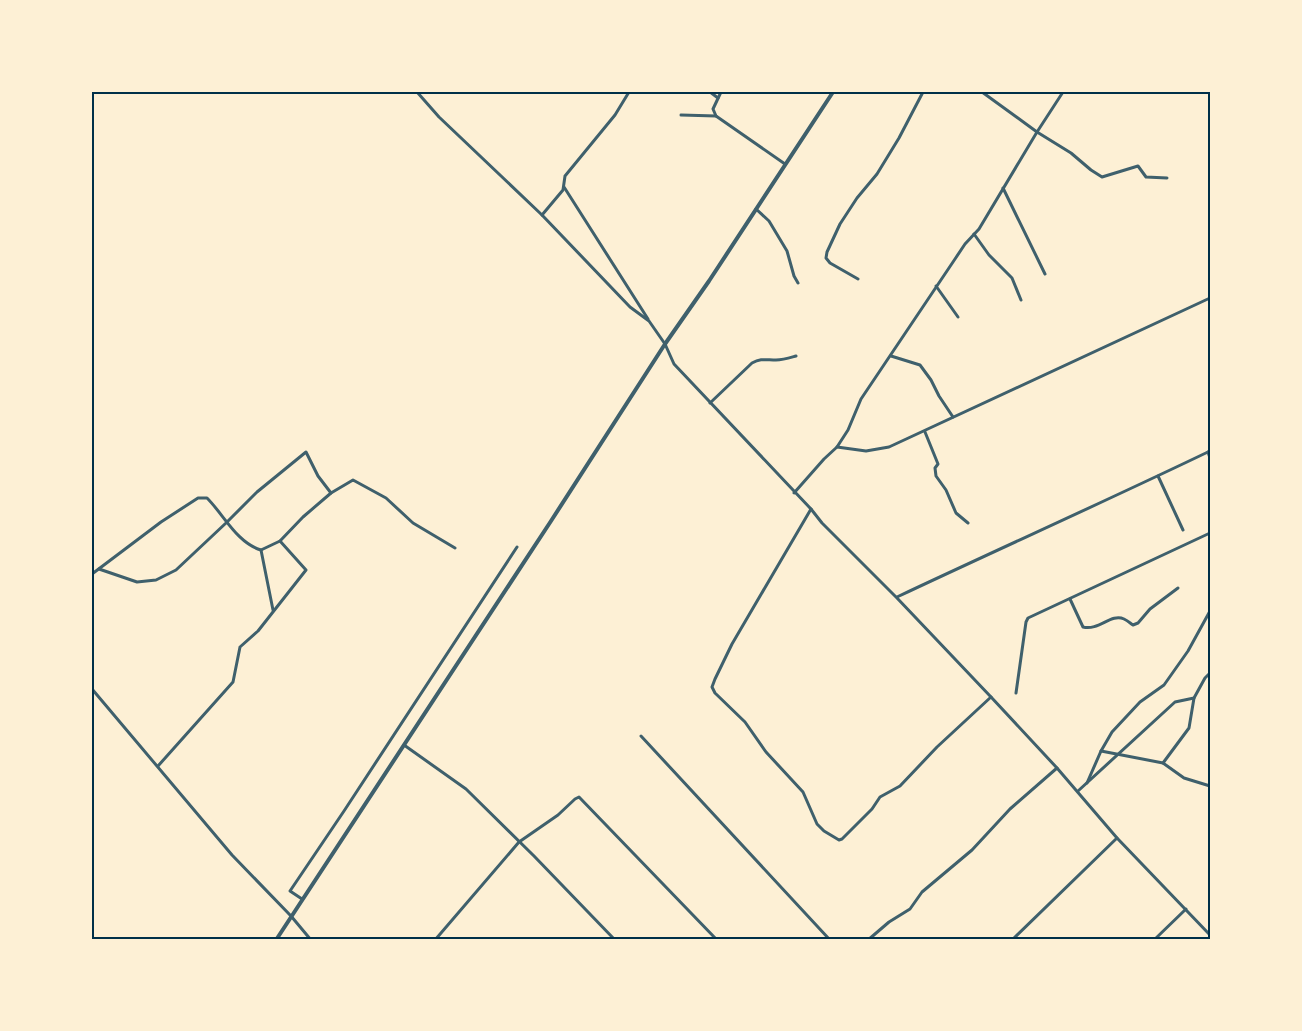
<svg xmlns="http://www.w3.org/2000/svg" width="1302" height="1031" font-family="Montserrat,sans-serif">
	<style>
		.lines { fill: none; stroke-linecap: round; stroke-linejoin: round }
		.minor { stroke: #3f606c; stroke-width: 3 }
		.tertiary { stroke: #3f606c; stroke-width: 4 }
		.neatline { fill: none; stroke: #003049; stroke-width: 2 }
	</style>
	<rect width="100%" height="100%" fill="#fdf0d5"/>
	<g class="lines">
		<g class="minor">
			<polyline points="417,92 439,117 542,215 630,307 649,321 665,344 674,364 811,509 822,523 897,598 991,697 1057,768 1117,838 1210,935"/>
			<polyline points="710,92 718,98"/>
			<polyline points="721,92 713,109 716,116 785,164"/>
			<polyline points="982,92 1037,132 1071,153 1091,170 1102,177 1138,166 1146,177 1167,178"/>
			<polyline points="681,115 716,116"/>
			<polyline points="564,187 648,319"/>
			<polyline points="1003,188 1045,274"/>
			<polyline points="756,209 769,221 787,251 794,276 798,283"/>
			<polyline points="542,215 563,190 565,176 615,115 629,92"/>
			<polyline points="974,234 989,255 1012,278 1021,300"/>
			<polyline points="858,279 830,263 826,258 827,252 840,224 857,198 877,174 899,138 923,92"/>
			<polyline points="936,286 958,317"/>
			<polyline points="891,356 920,365 931,380 939,396 953,417"/>
			<path d="M710,403L752,363C761,358 766,360 776,360C783,360 789,358 796,356"/>
			<polyline points="925,432 938,464 935,468 936,476 946,490 956,513 968,523"/>
			<polyline points="837,447 866,451 889,447 1210,298"/>
			<polyline points="1208,452 1210,458"/>
			<polyline points="1158,476 1183,530"/>
			<polyline points="794,493 824,459 837,447 848,430 861,399 955,259 965,244 979,229 1037,132 1063,92"/>
			<polyline points="811,509 732,644 715,679 712,687 715,693 745,722 766,752 803,792 817,824 824,831 839,840 842,839 872,809 880,797 900,786 937,747 991,697"/>
			<polyline points="261,550 273,610"/>
			<polyline points="99,569 137,582 156,580 176,570 226,523 257,492 306,452 318,476 331,493"/>
			<path d="M92,574L161,522L198,498H207C224,515 237,543 261,550L280,541L303,517L331,493L353,480L386,498L413,523L455,548"/>
			<path d="M897,597C1001,548 1106,501 1210,451"/>
			<path d="M1070,599L1083,627C1099,631 1111,613 1124,619C1128,621 1130,623 1133,625L1138,623L1150,609L1178,588"/>
			<polyline points="92,689 232,855 291,916 311,940"/>
			<polyline points="1016,693 1026,622 1028,618 1210,533"/>
			<polyline points="641,736 830,940"/>
			<polyline points="404,745 466,789 534,856 615,940"/>
			<polyline points="1101,751 1163,763 1184,778 1210,786"/>
			<polyline points="1163,763 1189,728 1194,698"/>
			<polyline points="158,766 233,682 240,647 258,631 306,570 280,541"/>
			<polyline points="1087,783 1101,751 1112,732 1140,702 1164,685 1188,651 1210,611"/>
			<polyline points="1078,791 1175,702 1194,698 1205,678 1210,673"/>
			<polyline points="302,899 290,891 344,811 517,547"/>
			<polyline points="435,940 519,842 558,815 575,799 579,797 717,940"/>
			<polyline points="868,940 889,922 910,909 922,892 972,850 1010,809 1057,768"/>
			<polyline points="1012,940 1117,838"/>
			<polyline points="1154,940 1186,909"/>
		</g>
		<polyline class="tertiary" points="276,940 551,521 665,344 709,281 833,92"/>
	</g>
	<rect width="1302" height="1031" fill="none" stroke="#fdf0d5" stroke-width="186"/>
	<rect x="93" y="93" width="1116" height="845" class="neatline"/>
</svg>
